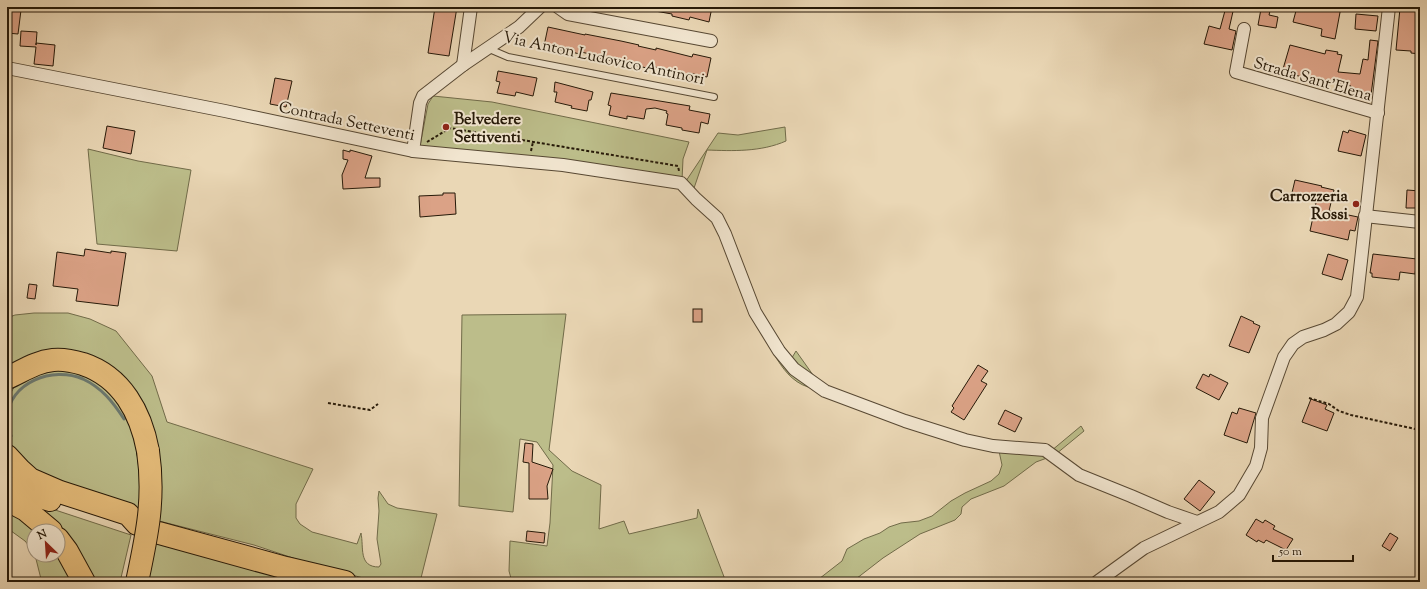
<svg xmlns="http://www.w3.org/2000/svg" width="1427" height="589" font-family="'Sorts Mill Goudy',serif">
	<style>
		.green { fill: #bcbd8a; stroke: #716b49 }
		.lines { fill: none; stroke-linecap: round; stroke-linejoin: round }
		.stream { stroke: #6b786f; stroke-width: 3 }
		.building { fill: #dba286; stroke: #261908 }
		.lane-casing { stroke: #574833; stroke-width: 8 }
		.street-casing { stroke: #574833; stroke-width: 14 }
		.highway-casing { stroke: #261908; stroke-width: 24 }
		.path { stroke: #261908; stroke-width: 2; stroke-dasharray: 3 2; stroke-linecap: butt }
		.lane { stroke: #f1e5cf; stroke-width: 6 }
		.street { stroke: #f1e5cf; stroke-width: 12 }
		.highway { stroke: #e5bc7a; stroke-width: 22 }
		.highway-bridge-casing { stroke: #261908; stroke-width: 24; stroke-linecap: butt }
		.highway-bridge { stroke: #e5bc7a; stroke-width: 22 }
		.poi-dot { fill: #8f2418; stroke: #f1e5cf; stroke-width: 1.5 }
		.labels { text-anchor: middle; stroke-width: 4; stroke-linejoin: round; paint-order: stroke }
		.street-label { font-size: 16px; fill: #261908; stroke: #f1e5cf }
		.poi-label { font-size: 16px; font-weight: bold; fill: #261908; stroke: #f1e5cf; text-anchor: start }
	</style>
	<rect width="100%" height="100%" fill="#ead7b5"/>
	<filter id="stains"><feTurbulence type="fractalNoise" baseFrequency=".005" numOctaves="4"/><feColorMatrix values="0 0 0 0 .2 0 0 0 0 .09 0 0 0 0 .02 0 0 0 .5 -.17"/></filter>
	<radialGradient id="worn" r=".72"><stop offset=".6" stop-color="#630" stop-opacity="0"/><stop offset="1" stop-color="#630" stop-opacity=".3"/></radialGradient>
	<g class="green">
		<polygon points="433,96 492,102 689,142 683,159 682,180 420,146 428,104"/>
		<path d="M785,127L786,141C761,152 733,151 707,150L692,194L684,184L718,133L738,135Z"/>
		<polygon points="88,149 138,161 191,170 177,251 97,244"/>
		<path d="M34,313H68L90,319L116,331L152,376L167,422L313,469L296,504V518L300,524L312,532L357,544L361,533C364,547 358,567 379,567L381,564L377,539L379,511L378,498L379,491L388,504L397,508L437,514L420,582H382L367,579L314,565L254,545L159,521L161,495V479L112,370L7,369V318L15,315Z"/>
		<polygon points="566,314 549,450 572,471 601,485 599,529 624,521 629,534 697,518 698,509 726,582 512,582 509,571 510,541 547,546 550,523 553,465 537,442 520,439 513,512 459,506 462,315"/>
		<path d="M796,351L818,382L811,384L808,387C792,382 782,368 774,354L790,361Z"/>
		<polygon points="70,369 106,386 133,425 139,469 140,485 139,511 43,479 7,446 7,400 13,389 20,382 43,371"/>
		<polygon points="1081,426 1084,431 1056,454 1051,451"/>
		<polygon points="999,451 1034,452 1047,458 1036,462 1004,486 971,499 962,507 961,514 955,520 920,534 883,558 852,582 815,582 842,561 847,549 864,539 880,533 889,527 901,523 919,521 932,516 951,501 965,493 991,481 999,474 1002,465"/>
		<polygon points="28,501 131,535 120,582 87,582"/>
		<polygon points="7,505 34,531 34,552 25,541 7,528"/>
		<polygon points="155,541 312,582 146,582"/>
		<polygon points="35,555 58,555 75,582 40,582 41,579"/>
	</g>
	<g class="lines">
		<path class="stream" d="M11,436C9,430 7,424 7,418C9,382 53,366 83,379C102,388 113,402 124,419"/>
	</g>
	<g class="building">
		<polygon points="435,7 457,7 449,56 428,53"/>
		<polygon points="656,7 712,7 709,22 690,17 689,20 672,16 672,14 655,11"/>
		<polygon points="1226,7 1234,7 1229,29 1236,31 1232,50 1204,44 1209,26 1220,29"/>
		<polygon points="1297,7 1341,7 1335,39 1321,36 1322,29 1293,22"/>
		<polygon points="7,8 21,10 18,34 7,33"/>
		<polygon points="1400,8 1420,10 1420,54 1411,53 1411,51 1396,50"/>
		<polygon points="1261,9 1270,11 1269,15 1278,17 1276,28 1258,25"/>
		<polygon points="1356,14 1378,16 1376,31 1355,29"/>
		<polygon points="548,27 585,35 585,34 621,41 639,45 638,46 656,50 656,48 692,57 693,54 711,58 707,77 689,73 687,77 652,66 651,69 634,65 634,63 617,59 616,62 599,58 599,56 581,52 580,54 544,46"/>
		<polygon points="21,31 37,32 36,45 36,43 55,45 53,66 34,64 36,47 20,46"/>
		<polygon points="1370,40 1378,41 1371,95 1350,93 1351,86 1306,76 1306,78 1291,74 1291,71 1283,69 1290,45 1325,54 1326,50 1338,52 1337,54 1342,55 1338,72 1360,74 1363,59 1368,60"/>
		<polygon points="498,71 537,78 533,96 516,92 515,96 497,93 500,82 496,81"/>
		<polygon points="275,78 292,81 286,107 270,104"/>
		<polygon points="555,82 593,92 591,100 589,100 587,111 571,108 572,106 555,102 557,92 554,92"/>
		<polygon points="611,93 690,106 689,110 710,114 708,124 701,122 699,133 682,130 682,128 666,125 668,114 666,113 667,111 655,108 646,109 644,119 627,116 627,119 609,115 611,106 608,105"/>
		<polygon points="107,126 135,131 131,154 103,148"/>
		<polygon points="1349,130 1366,135 1361,156 1338,151 1343,131 1348,133"/>
		<polygon points="343,150 350,152 350,150 372,156 365,178 380,178 380,187 343,189 342,175 348,160 343,159"/>
		<polygon points="1295,180 1322,186 1321,187 1334,190 1329,211 1358,217 1355,231 1350,230 1348,240 1310,231 1316,203 1291,197"/>
		<polygon points="1407,190 1420,191 1420,208 1406,208"/>
		<polygon points="443,193 455,193 456,214 420,217 419,196 443,195"/>
		<polygon points="85,249 111,253 111,251 126,253 118,306 76,301 78,289 53,286 57,252 84,256"/>
		<polygon points="1328,254 1348,260 1342,280 1322,274"/>
		<polygon points="1373,254 1417,259 1415,274 1400,272 1399,280 1372,277 1372,273 1370,273"/>
		<polygon points="29,284 37,285 35,299 27,298"/>
		<rect x="693" y="309" width="9" height="13"/>
		<polygon points="1241,316 1254,322 1253,323 1260,326 1249,353 1229,346"/>
		<polygon points="978,365 988,371 981,381 987,384 964,420 951,412 954,408 952,406"/>
		<polygon points="1203,374 1209,377 1210,374 1228,383 1219,400 1196,388"/>
		<polygon points="1311,399 1327,405 1325,409 1334,413 1327,431 1302,422"/>
		<polygon points="1239,408 1256,413 1247,443 1224,435 1232,412 1237,414"/>
		<polygon points="1005,410 1022,418 1015,432 998,424"/>
		<polygon points="525,443 533,444 532,462 553,469 547,486 548,499 529,499 529,463 523,462"/>
		<polygon points="1199,480 1215,492 1200,511 1184,499"/>
		<polygon points="1256,519 1263,523 1265,520 1275,526 1273,529 1293,539 1286,550 1266,540 1264,543 1258,540 1257,542 1246,535"/>
		<polygon points="527,531 545,533 544,543 526,541"/>
		<polygon points="1390,533 1398,538 1390,551 1382,546"/>
	</g>
	<g class="lines">
		<g class="lane-casing">
			<polyline id="lane" points="487,48 508,57 714,97"/>
		</g>
		<g class="street-casing">
			<g id="street">
				<polyline points="558,7 568,14 711,41"/>
				<polyline points="1244,29 1236,72 1378,113"/>
				<polyline points="463,65 471,7"/>
				<polyline points="7,68 225,111 413,151 563,165 681,183 696,199 717,218 725,234 755,312 779,351 794,369 825,391 905,421 965,440 993,446 1045,450 1079,475 1131,496 1168,512 1197,522"/>
				<polyline points="413,151 420,103 423,96 463,65 519,27 540,7"/>
				<polyline points="1365,216 1420,222"/>
				<polyline points="1097,582 1144,548 1219,512 1239,495 1256,466 1261,448 1262,418 1284,357 1293,344 1303,337 1324,330 1336,324 1349,312 1357,297 1389,7"/>
			</g>
		</g>
		<g class="highway-casing">
			<g id="highway">
				<path d="M7,378C23,371 35,362 53,360C63,359 73,361 83,364C122,377 141,413 148,451"/>
				<polyline points="7,456 20,470 30,479 60,492 128,514 137,524"/>
				<polyline points="7,487 50,500"/>
				<polyline points="7,500 26,510 51,531"/>
				<polyline points="159,533 286,568 345,582"/>
				<polyline points="58,539 67,551 84,582"/>
			</g>
		</g>
		<g class="path">
			<polyline points="427,142 450,128 678,166 679,171"/>
			<polyline points="531,151 533,142"/>
			<polyline points="1309,398 1329,404 1339,411 1351,415 1420,430"/>
			<polyline points="328,403 370,410 378,404"/>
		</g>
		<use href="#lane" class="lane"/>
		<use href="#street" class="street"/>
		<use href="#highway" class="highway"/>
		<g class="highway-bridge-casing">
			<path id="highway-bridge" d="M137,582C147,535 155,499 148,451"/>
		</g>
		<use href="#highway-bridge" class="highway-bridge"/>
	</g>
	<g class="poi-dot">
		<circle cx="446" cy="127" r="4"/>
		<circle cx="1356" cy="204" r="4"/>
	</g>
	<g class="labels">
		<g class="street-label">
			<text transform="translate(604 57) rotate(12)" y="6">Via Anton Ludovico Antinori</text>
			<text transform="translate(1313 78) rotate(16)" y="6">Strada Sant'Elena</text>
			<text transform="translate(347 120) rotate(12)" y="6">Contrada Setteventi</text>
		</g>
		<g class="poi-label">
			<text x="454" y="124">Belvedere<tspan x="454" dy="18">Settiventi</tspan></text>
			<text x="1348" y="201" text-anchor="end">Carrozzeria<tspan x="1348" dy="18">Rossi</tspan></text>
		</g>
	</g>
	<rect width="1427" height="589" fill="none" stroke="#ead7b5" stroke-width="24"/>
	<rect x="8" y="8" width="1411" height="573" fill="none" stroke="#261908" stroke-width="2"/>
	<rect x="12" y="12" width="1403" height="565" fill="none" stroke="#261908"/>
	<g transform="translate(46 543) rotate(335)"><circle r="19" fill="#f1e5cf" stroke="#a0937f"/>
	<path d="M0-3L7 15L0 10L-7 15Z" fill="#8f2418"/>
	<text y="-6" font-size="11" font-weight="bold" text-anchor="middle" fill="#261908">N</text>
	</g>
	<path d="M1273 555v6h80v-6" fill="none" stroke="#261908" stroke-width="2"/>
	<text x="1279" y="555" font-size="12" fill="#261908" stroke="#f1e5cf" stroke-width="3" paint-order="stroke">50 m</text>
	<rect width="100%" height="100%" filter="url(#stains)"/>
	<rect width="100%" height="100%" fill="url(#worn)"/>
</svg>
